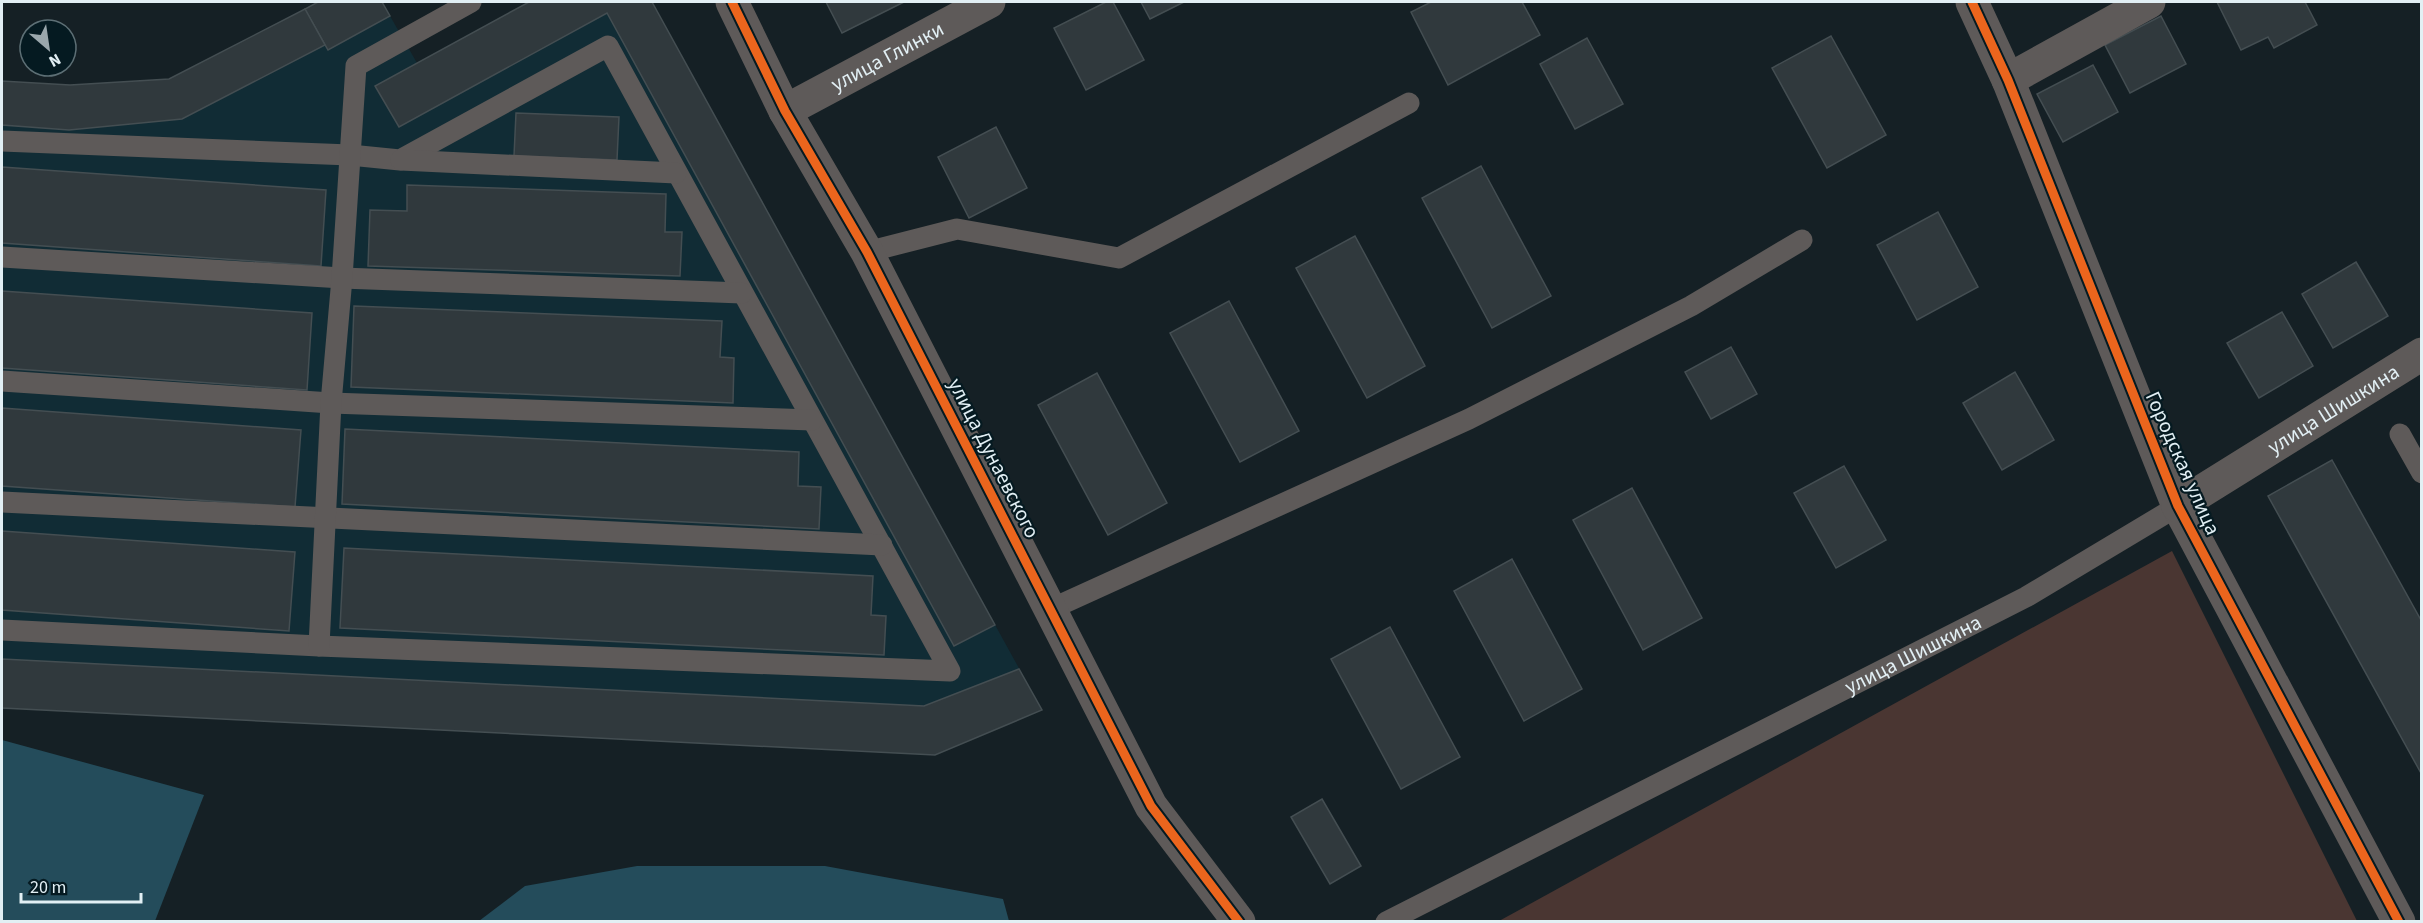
<svg xmlns="http://www.w3.org/2000/svg" width="2423" height="923" font-family="'Source Sans 3',sans-serif">
	<style>
		.built { fill: #112c35 }
		.green { fill: #4a3632 }
		.water { fill: #244c5b }
		.building { fill: #30393d; stroke: #444e52; stroke-width: 1.5 }
		.lines { fill: none; stroke-linecap: round; stroke-linejoin: round }
		.lane { stroke: #5e5a59; stroke-width: 21 }
		.street { stroke: #5e5a59; stroke-width: 33 }
		.cycleway-casing { stroke: #051a21; stroke-width: 13 }
		.cycleway { stroke: #eb651d; stroke-width: 9 }
		.labels { text-anchor: middle; stroke-width: 4.5; stroke-linejoin: round; paint-order: stroke }
		.street-label { font-size: 21px; fill: #e2eff4; stroke: #051a21 }
	</style>
	<rect width="100%" height="100%" fill="#152025"/>
	<polygon class="built" points="318,2 382,2 417,63 529,2 652,2 1042,710 935,755 2,708 2,81 70,85 169,79"/>
	<polygon class="green" points="2172,551 2357,921 1499,921"/>
	<g class="water">
		<polygon points="2,740 204,795 155,921 2,921"/>
		<polygon points="637,866 825,866 1003,899 1009,921 479,921 525,886"/>
	</g>
	<g class="building">
		<polygon points="318,2 382,2 390,16 328,50 305,9"/>
		<polygon points="529,2 652,2 995,625 954,646 607,13 399,127 375,86"/>
		<polygon points="826,2 904,2 842,33"/>
		<polygon points="1106,2 1113,2 1144,60 1086,90 1054,28"/>
		<polygon points="1141,2 1184,2 1150,19"/>
		<polygon points="1431,2 1522,2 1540,35 1448,85 1411,12"/>
		<polygon points="2217,2 2305,2 2317,25 2274,48 2268,37 2241,50"/>
		<polygon points="305,9 325,45 182,119 69,130 2,125 2,81 70,85 169,79"/>
		<polygon points="2161,16 2186,64 2130,93 2105,45"/>
		<polygon points="1831,36 1886,135 1827,168 1772,68"/>
		<polygon points="1587,38 1623,104 1575,129 1540,64"/>
		<polygon points="2093,65 2118,112 2063,142 2037,94"/>
		<polygon points="516,113 619,117 617,160 514,156"/>
		<polygon points="996,127 1027,188 969,218 938,157"/>
		<polygon points="1481,166 1551,296 1492,328 1422,198"/>
		<polygon points="2,167 326,190 321,266 2,243"/>
		<polygon points="407,185 666,194 665,232 682,232 680,276 368,266 370,210 407,211"/>
		<polygon points="1938,212 1978,287 1917,320 1877,245"/>
		<polygon points="1355,236 1425,366 1367,398 1296,268"/>
		<polygon points="2356,262 2388,316 2333,348 2302,294"/>
		<polygon points="2,291 312,313 307,390 2,368"/>
		<polygon points="1229,301 1299,431 1240,462 1170,333"/>
		<polygon points="354,306 722,321 720,357 734,358 733,403 351,387"/>
		<polygon points="2282,312 2313,366 2259,398 2227,343"/>
		<polygon points="1731,347 1757,394 1711,419 1685,372"/>
		<polygon points="2015,372 2054,440 2002,470 1963,403"/>
		<polygon points="1097,373 1167,503 1108,535 1038,405"/>
		<polygon points="2,408 301,430 295,507 2,486"/>
		<polygon points="345,429 799,452 798,486 821,487 819,529 342,504"/>
		<polygon points="2332,460 2422,622 2422,775 2268,496"/>
		<polygon points="1844,466 1886,540 1836,568 1794,493"/>
		<polygon points="1632,488 1702,618 1643,650 1573,520"/>
		<polygon points="2,531 295,552 289,631 2,610"/>
		<polygon points="344,548 873,576 871,615 886,616 884,655 340,628"/>
		<polygon points="1512,559 1582,689 1524,721 1454,591"/>
		<polygon points="1390,627 1460,757 1401,789 1331,659"/>
		<polygon points="2,659 924,706 1019,669 1042,710 935,755 2,708"/>
		<polygon points="1322,799 1361,866 1330,884 1291,817"/>
	</g>
	<g class="lines">
		<g class="lane">
			<polyline points="2,141 350,155 400,160 608,46 950,671 319,646 2,630"/>
			<polyline points="401,160 676,173"/>
			<polyline points="867,252 957,229 1119,258 1409,103"/>
			<polyline points="2,257 342,278 742,293"/>
			<polyline points="2,381 331,403 812,420"/>
			<polyline points="2400,434 2422,473"/>
			<polyline points="2,502 882,545"/>
			<polyline points="1051,609 1469,419 1691,306 1802,240"/>
			<polyline points="319,646 331,403 342,278 356,66 471,2"/>
			<path id="s1" d="M1386,922L2026,597L2178,506"/>
		</g>
		<g class="street">
			<polyline points="732,2 785,111 867,252 1151,806 1239,922"/>
			<polyline points="1972,2 2008,80 2178,506 2399,922"/>
			<polyline points="2008,80 2149,2"/>
			<path id="s2" d="M785,111L989,2"/>
			<path id="s3" d="M2178,506L2422,354"/>
		</g>
		<g class="cycleway-casing">
			<g id="cycleway">
				<polyline points="732,2 785,111 867,252 1151,806 1239,922"/>
				<polyline points="1972,2 2008,80 2178,506 2399,922"/>
			</g>
		</g>
		<use href="#cycleway" class="cycleway"/>
	</g>
	<g class="labels">
		<g class="street-label">
			<text dy="7" stroke="none"><textPath href="#s2" startOffset="116">улица Глинки</textPath></text>
			<text dy="7" stroke="none"><textPath href="#s3" startOffset="183">улица Шишкина</textPath></text>
			<text transform="translate(994 458) rotate(63)" y="7">улица Дунаевского</text>
			<text transform="translate(2183 463) rotate(66)" y="7">Городская улица</text>
			<text dy="7" stroke="none"><textPath href="#s1" startOffset="591">улица Шишкина</textPath></text>
		</g>
	</g>
	<rect width="2423" height="923" fill="none" stroke="#e2eff4" stroke-width="6"/>
	<g transform="translate(48 48) rotate(151)"><circle r="28" fill="#051a21" stroke="#5d6f75" stroke-width="1.5"/>
	<path d="M0-4.5L10 22L0 15L-10 22Z" fill="#9aa7ac"/>
	<text y="-9" font-size="16" font-weight="bold" text-anchor="middle" fill="#e2eff4">N</text>
	</g>
	<path d="M21 893v9h120v-9" fill="none" stroke="#e2eff4" stroke-width="3"/>
	<text x="30" y="893" font-size="18" fill="#e2eff4" stroke="#051a21" stroke-width="4.5" paint-order="stroke">20 m</text>
</svg>
